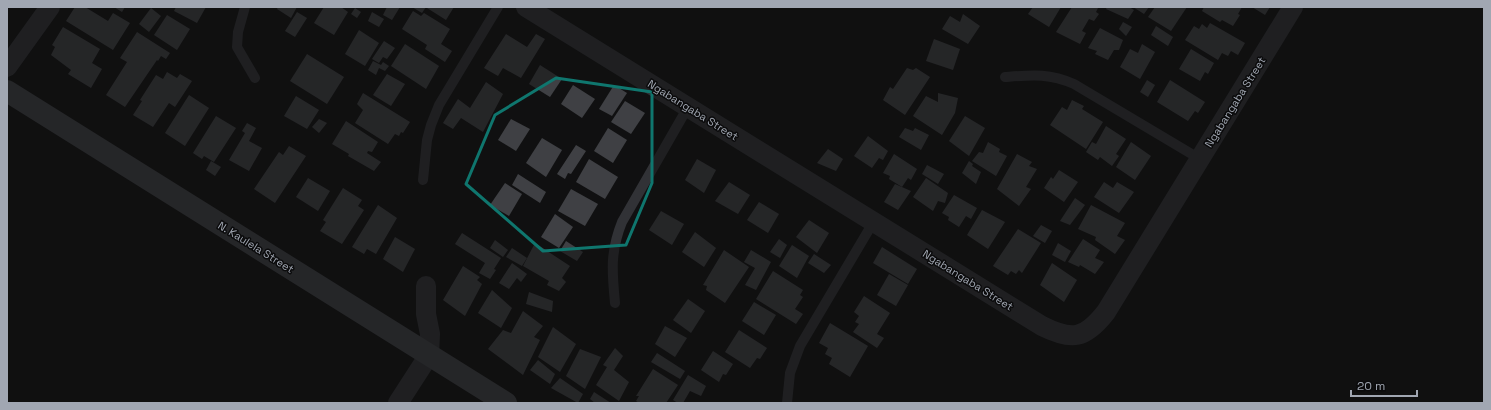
<svg xmlns="http://www.w3.org/2000/svg" width="1491" height="410" font-family="'Space Grotesk',sans-serif">
	<style>
		.building { fill: #3f4044 }
		.lines { fill: none; stroke-linecap: round; stroke-linejoin: round }
		.lane { stroke: #313236; stroke-width: 10 }
		.street { stroke: #313236; stroke-width: 20 }
		.secondary { stroke: #3f4146; stroke-width: 22 }
		.marked { fill: none; stroke: #0f766e; stroke-width: 3; stroke-linejoin: round }
		.labels { text-anchor: middle; stroke-width: 3; stroke-linejoin: round; paint-order: stroke }
		.street-label { font-size: 11px; fill: #a1a7b2; stroke: #0b0b0c }
	</style>
	<rect width="100%" height="100%" fill="#101011"/>
	<g class="building">
		<polygon points="75,7 85,7 108,21 113,13 130,23 113,50 66,21"/>
		<polygon points="114,7 125,7 122,12"/>
		<polygon points="176,7 206,7 197,23 174,11"/>
		<polygon points="278,7 297,7 291,18 277,9"/>
		<polygon points="324,7 341,7 348,12 334,35 314,23"/>
		<polygon points="387,7 400,7 392,20 383,15"/>
		<polygon points="412,7 426,7 422,13"/>
		<polygon points="428,7 454,7 446,20 427,8"/>
		<polygon points="1033,7 1061,7 1049,27 1028,14"/>
		<polygon points="1072,7 1098,8 1096,12 1099,14 1094,21 1089,19 1082,31 1086,33 1080,44 1056,32"/>
		<polygon points="1107,7 1129,7 1134,10 1128,19 1106,9"/>
		<polygon points="1133,7 1149,7 1144,14"/>
		<polygon points="1155,7 1187,7 1171,31 1148,17"/>
		<polygon points="1204,7 1242,7 1238,14 1240,15 1233,26 1222,20 1220,22 1202,11"/>
		<polygon points="1252,7 1270,7 1265,15"/>
		<polygon points="151,8 161,16 149,32 139,24"/>
		<polygon points="355,8 361,12 357,18 351,14"/>
		<polygon points="413,11 421,16 424,13 450,29 441,44 452,51 445,62 425,49 427,45 402,29"/>
		<polygon points="297,12 307,18 295,37 285,31"/>
		<polygon points="372,12 384,19 379,27 368,21"/>
		<polygon points="963,14 980,26 968,44 942,29 950,16 960,22"/>
		<polygon points="167,15 190,29 177,50 154,35"/>
		<polygon points="1123,22 1132,27 1126,36 1119,29"/>
		<polygon points="1210,23 1245,43 1238,55 1231,51 1228,56 1222,53 1218,60 1185,40 1194,26 1199,29 1202,24 1207,28"/>
		<polygon points="1156,26 1173,37 1168,46 1151,35"/>
		<polygon points="63,27 100,49 92,63 102,69 91,88 68,74 71,70 51,55 55,47 52,45"/>
		<polygon points="1100,28 1123,40 1119,50 1114,50 1108,60 1095,54 1097,51 1088,48"/>
		<polygon points="359,30 379,43 365,66 345,54"/>
		<polygon points="137,32 170,53 166,59 161,56 158,61 157,60 125,107 106,95 127,62 120,58"/>
		<polygon points="506,34 527,47 536,34 545,39 521,78 503,68 498,76 484,68"/>
		<polygon points="934,39 960,49 953,70 926,61"/>
		<polygon points="384,41 395,48 387,59 383,57 379,63 372,59"/>
		<polygon points="405,44 439,66 426,89 391,66"/>
		<polygon points="1142,44 1155,52 1140,79 1120,67 1130,49 1138,53"/>
		<polygon points="1191,49 1214,63 1208,74 1205,72 1200,81 1179,69"/>
		<polygon points="307,54 344,77 327,104 290,81"/>
		<polygon points="373,61 381,65 383,62 389,66 385,71 379,68 376,75 368,70"/>
		<polygon points="540,65 562,79 550,97 529,84"/>
		<polygon points="907,68 913,70 916,68 930,77 905,115 883,100 890,87 893,89"/>
		<polygon points="167,72 177,78 180,74 192,81 175,107 169,103 153,127 133,115 142,101 140,100 156,75 163,79"/>
		<polygon points="387,74 405,84 391,106 373,95"/>
		<polygon points="1147,80 1155,85 1148,97 1140,92"/>
		<polygon points="1170,80 1205,102 1198,113 1195,111 1188,121 1157,102"/>
		<polygon points="486,82 503,94 483,132 461,118 453,129 443,123 458,99 470,108"/>
		<polygon points="573,85 595,99 582,118 561,104"/>
		<polygon points="614,85 627,93 612,116 599,109"/>
		<polygon points="363,93 410,122 403,133 401,132 399,136 395,134 388,144 355,123 363,110 357,104"/>
		<polygon points="938,93 958,98 955,113 942,135 913,116 926,96 938,102"/>
		<polygon points="189,95 209,108 185,146 165,133"/>
		<polygon points="296,96 319,110 307,129 284,116"/>
		<polygon points="1072,100 1084,106 1082,109 1103,122 1086,149 1050,125 1062,107 1067,110"/>
		<polygon points="625,101 645,113 631,134 611,122"/>
		<polygon points="216,116 236,128 214,162 204,156 202,159 193,153"/>
		<polygon points="965,116 985,128 969,156 949,141"/>
		<polygon points="319,119 327,123 319,133 312,127"/>
		<polygon points="511,119 530,129 516,151 498,140"/>
		<polygon points="346,121 378,142 372,152 368,151 367,153 381,162 374,171 348,156 349,154 332,144"/>
		<polygon points="247,123 256,128 249,141 262,148 249,171 229,160 245,133 242,131"/>
		<polygon points="1106,126 1126,139 1116,154 1119,156 1112,166 1100,157 1098,160 1086,152 1092,142 1096,144"/>
		<polygon points="608,128 627,140 613,163 594,151"/>
		<polygon points="905,128 913,131 915,128 929,135 921,150 899,137"/>
		<polygon points="868,136 888,151 883,160 879,158 872,168 854,156"/>
		<polygon points="542,138 562,150 546,177 526,163"/>
		<polygon points="988,142 1000,149 999,152 1007,156 996,176 972,161 979,152 983,153"/>
		<polygon points="1131,142 1151,156 1135,180 1116,167"/>
		<polygon points="576,145 586,151 571,174 568,173 565,179 557,174"/>
		<polygon points="289,146 306,156 275,203 254,189 279,152 283,155"/>
		<polygon points="828,149 843,159 836,171 817,163"/>
		<polygon points="894,154 917,169 911,180 908,178 902,187 889,179 890,176 883,173"/>
		<polygon points="1017,154 1032,162 1029,166 1037,169 1026,187 1031,189 1019,206 997,189"/>
		<polygon points="589,159 618,177 605,199 576,182"/>
		<polygon points="697,159 716,170 704,193 685,180"/>
		<polygon points="211,161 221,167 215,176 206,170"/>
		<polygon points="969,161 973,164 972,166 981,172 976,184 962,173"/>
		<polygon points="927,165 944,174 938,184 922,174"/>
		<polygon points="1059,170 1078,182 1064,202 1044,188 1051,177 1053,179"/>
		<polygon points="518,174 546,192 540,203 512,185"/>
		<polygon points="308,178 330,191 318,211 296,197"/>
		<polygon points="926,178 948,193 945,203 938,201 933,211 913,197"/>
		<polygon points="729,182 750,195 738,214 715,201"/>
		<polygon points="1104,182 1113,188 1117,182 1134,192 1119,213 1094,197"/>
		<polygon points="505,183 522,194 509,216 490,205"/>
		<polygon points="895,184 911,191 898,210 884,202"/>
		<polygon points="343,188 362,200 358,206 364,210 342,244 320,231 326,222 323,220"/>
		<polygon points="571,189 598,204 585,226 558,211"/>
		<polygon points="954,195 977,208 971,219 966,216 959,227 948,220 949,217 942,213"/>
		<polygon points="1075,198 1085,205 1070,225 1060,221"/>
		<polygon points="759,202 779,214 768,233 747,220"/>
		<polygon points="378,205 397,218 376,254 367,249 364,254 352,247"/>
		<polygon points="1091,205 1125,223 1117,236 1125,240 1115,254 1095,240 1096,237 1078,229"/>
		<polygon points="982,210 1005,222 988,249 967,235"/>
		<polygon points="661,211 684,224 672,245 649,230"/>
		<polygon points="555,214 573,227 559,248 541,237"/>
		<polygon points="809,220 829,233 817,253 796,237"/>
		<polygon points="1041,225 1052,231 1045,243 1033,236"/>
		<polygon points="1018,229 1041,243 1022,273 1019,270 1016,274 1011,271 1008,275 993,266"/>
		<polygon points="695,232 716,248 704,267 682,252"/>
		<polygon points="462,233 501,258 494,269 496,270 490,279 479,273 485,263 455,244"/>
		<polygon points="395,237 415,249 403,272 383,259"/>
		<polygon points="779,239 787,245 780,258 770,252"/>
		<polygon points="1083,239 1100,250 1095,258 1104,262 1095,274 1080,265 1079,267 1068,262"/>
		<polygon points="495,240 508,250 503,257 490,248"/>
		<polygon points="566,241 583,252 577,261 560,251"/>
		<polygon points="535,243 570,266 562,278 566,282 559,291 547,285 549,281 523,266"/>
		<polygon points="1058,243 1071,251 1065,262 1052,255"/>
		<polygon points="792,245 809,256 797,278 779,266"/>
		<polygon points="882,247 917,269 908,284 873,263"/>
		<polygon points="512,248 527,258 522,266 506,257"/>
		<polygon points="724,250 749,267 725,303 706,290 707,286 703,285"/>
		<polygon points="751,250 771,262 756,290 745,285 755,268 744,262"/>
		<polygon points="814,254 831,265 824,273 808,263"/>
		<polygon points="512,263 527,274 521,282 517,278 509,289 499,283"/>
		<polygon points="1052,263 1077,280 1064,302 1040,285"/>
		<polygon points="463,266 480,277 477,280 482,284 465,316 443,300"/>
		<polygon points="773,271 803,290 800,295 803,297 795,309 803,314 796,324 756,299"/>
		<polygon points="889,274 908,285 896,306 877,295"/>
		<polygon points="492,290 512,308 501,328 478,313"/>
		<polygon points="529,292 553,301 552,312 526,304"/>
		<polygon points="864,296 890,313 877,334 884,338 877,348 853,332 859,324 855,322 859,316 854,312"/>
		<polygon points="688,299 705,311 691,333 673,320"/>
		<polygon points="754,302 776,315 764,335 742,321"/>
		<polygon points="523,311 543,326 534,337 540,340 523,375 488,349 503,330 511,333"/>
		<polygon points="830,323 868,346 850,377 829,364 832,358 825,354 828,348 819,343"/>
		<polygon points="665,326 687,338 675,357 655,344"/>
		<polygon points="553,327 576,344 560,372 538,357"/>
		<polygon points="739,330 767,348 760,359 757,358 750,368 725,352"/>
		<polygon points="615,348 623,356 614,370 629,382 619,401 596,385 607,367 603,365"/>
		<polygon points="580,349 601,357 585,389 566,376"/>
		<polygon points="713,351 733,364 726,375 723,374 719,382 701,370"/>
		<polygon points="657,353 685,371 680,379 651,362"/>
		<polygon points="538,360 555,374 550,384 530,370"/>
		<polygon points="653,369 678,385 666,403 639,403 636,401 639,396 636,396"/>
		<polygon points="688,375 706,386 701,396 690,391 683,403 678,403 673,400"/>
		<polygon points="560,378 583,394 578,403 551,388"/>
		<polygon points="594,392 611,403 595,403 590,399"/>
	</g>
	<g class="lines">
		<g class="lane">
			<polyline points="245,7 238,32 237,47 255,78"/>
			<path d="M1005,77C1032,75 1049,73 1074,84L1200,159"/>
			<polyline points="423,180 427,140 431,125 439,105 498,7"/>
			<path d="M615,303C612,272 610,252 622,222L688,107"/>
			<polyline points="787,403 790,373 800,346 874,221"/>
		</g>
		<g class="street">
			<path d="M526,7L1042,326C1072,341 1085,339 1106,312L1293,7"/>
			<polyline points="7,67 50,7"/>
			<polyline points="398,403 429,355 430,334 426,314 426,286"/>
		</g>
		<polyline class="secondary" points="7,91 506,403"/>
	</g>
	<path d="M0 0H1491V410H0ZM556,78L652,92V183L626,245L543,251L466,184L495,115Z" fill="#101011" fill-opacity=".55" fill-rule="evenodd"/>
	<path class="marked" d="M556,78L652,92V183L626,245L543,251L466,184L495,115Z"/>
	<g class="labels">
		<g class="street-label">
			<text transform="translate(1235 102) rotate(-58)" y="4">Ngabangaba Street</text>
			<text transform="translate(693 110) rotate(32)" y="4">Ngabangaba Street</text>
			<text transform="translate(256 247) rotate(32)" y="4">N. Kaulela Street</text>
			<text transform="translate(968 280) rotate(32)" y="4">Ngabangaba Street</text>
		</g>
	</g>
	<rect width="1491" height="410" fill="none" stroke="#a1a7b2" stroke-width="16"/>
	<path d="M1351 390v6h66v-6" fill="none" stroke="#a1a7b2" stroke-width="2"/>
	<text x="1357" y="390" font-size="12" fill="#a1a7b2" stroke="#0b0b0c" stroke-width="3" paint-order="stroke">20 m</text>
</svg>
